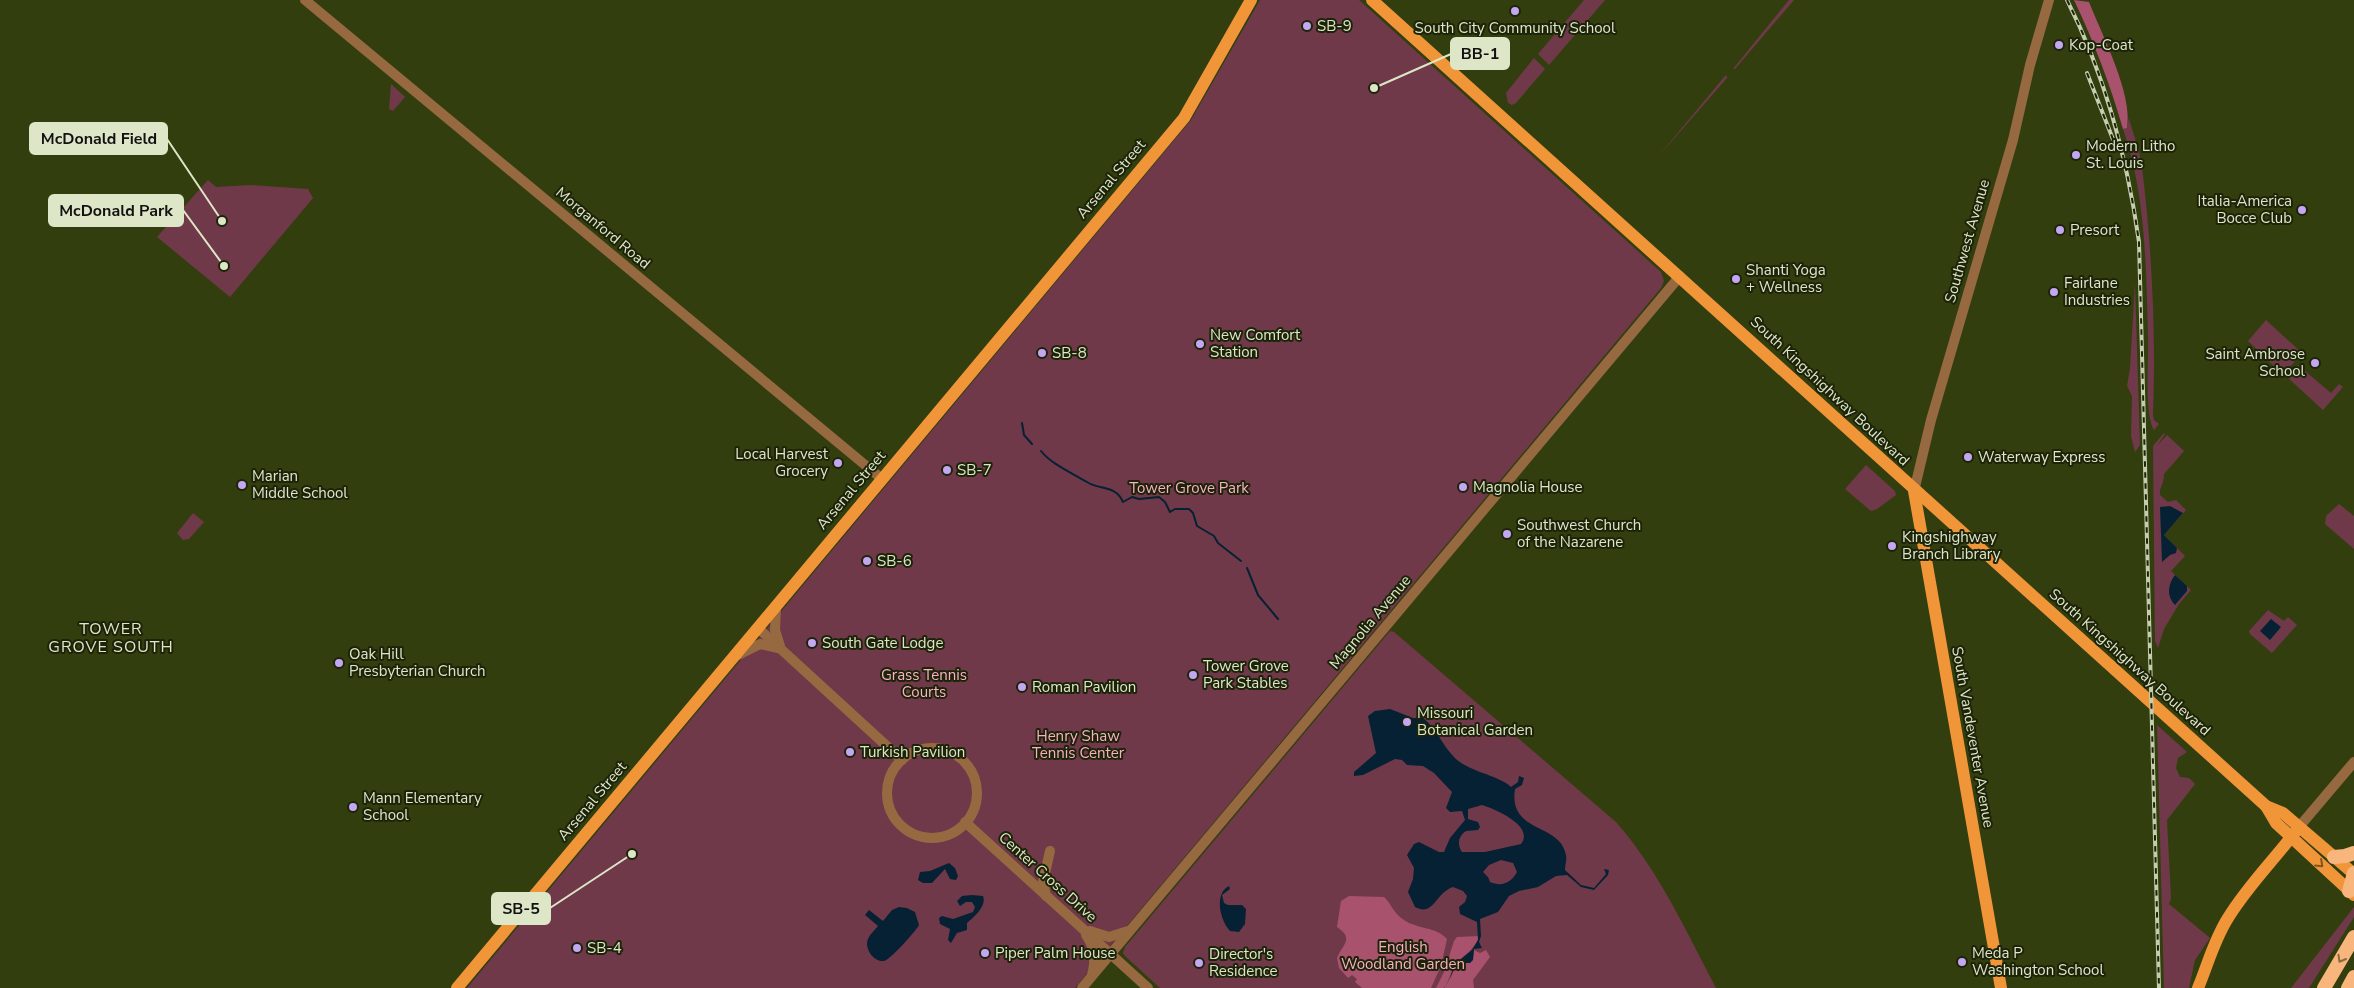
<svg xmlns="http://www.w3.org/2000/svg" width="2354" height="988" font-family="'Nunito Sans',sans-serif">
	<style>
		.green { fill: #6f394a }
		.forest { fill: #a9526e }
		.water { fill: #062133; fill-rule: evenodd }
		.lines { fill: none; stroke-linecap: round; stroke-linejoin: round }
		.stream { stroke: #062133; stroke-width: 2 }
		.minor { stroke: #966941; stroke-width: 10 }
		.major { stroke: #f19539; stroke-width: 12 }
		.highway { stroke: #f8b57c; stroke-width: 14 }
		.rail-casing { stroke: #c4ceac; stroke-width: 4 }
		.rail { stroke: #1c2309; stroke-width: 2; stroke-dasharray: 5.5; stroke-linecap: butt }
		.oneway { stroke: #7c561f }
		.oneway2 { stroke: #8a6c42 }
		.poi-dot { fill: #c3a7f2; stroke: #1c2309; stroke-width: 2 }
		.labels { text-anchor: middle; stroke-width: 4; stroke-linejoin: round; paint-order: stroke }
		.poi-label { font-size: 15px; fill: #dde7c7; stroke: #1c2309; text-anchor: start }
		.street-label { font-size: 15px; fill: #dde7c7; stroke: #1c2309 }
		.park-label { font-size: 15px; fill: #f9b0c4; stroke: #1c2309 }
		.neighbourhood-label { font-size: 16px; letter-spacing: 1px; fill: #dde7c7; stroke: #1c2309 }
		.leader { fill: none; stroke: #dde7c7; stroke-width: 2 }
		.callout-dot { fill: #dde7c7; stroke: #1c2309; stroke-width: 2 }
		.callout { fill: #dde7c7; stroke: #dde7c7; stroke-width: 2 }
		.callout-label { font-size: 16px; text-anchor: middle; font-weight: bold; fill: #111 }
	</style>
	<rect width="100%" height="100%" fill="#333e0e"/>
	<g class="green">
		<polygon points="1260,0 1359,0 1661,272 1664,281 1661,288 1075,988 467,988 1191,120"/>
		<polygon points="1584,0 1605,0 1549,65 1538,54"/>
		<polygon points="1789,0 1794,0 1735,69 1733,69"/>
		<polygon points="1534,58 1545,69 1516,103 1512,105 1508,103 1506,93"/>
		<polygon points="1725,76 1727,76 1727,78 1657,158"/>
		<polygon points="391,84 405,97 393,111 389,109"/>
		<path d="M2129,118C2133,134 2140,151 2142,167C2152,249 2156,333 2153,416L2154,420L2159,424L2154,430C2144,414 2149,357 2148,336C2146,267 2146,195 2123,129L2127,128Z"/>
		<polygon points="208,180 216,187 251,185 308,189 313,198 230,297 157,237"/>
		<polygon points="2135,283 2140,445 2135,452 2131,436 2132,396 2127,386 2130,368"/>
		<polygon points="2266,320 2302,353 2283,375 2248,341"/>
		<polygon points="2298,365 2331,393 2339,384 2343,387 2323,410 2287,377"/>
		<path d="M2164,433L2165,434L2157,446L2167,435L2184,451L2164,474C2164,485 2159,487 2160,495L2168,502L2176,500L2186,510L2164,535L2185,556L2171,571L2191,590L2179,604L2164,629L2158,648L2155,641L2153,446Z"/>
		<polygon points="1866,465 1895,491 1896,495 1877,509 1871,511 1845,489"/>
		<polygon points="2339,504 2354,516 2354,549 2325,524 2326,516"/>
		<polygon points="193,513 204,522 189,539 183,540 177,533"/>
		<polygon points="2268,610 2284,621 2288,617 2297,625 2272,653 2250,634 2249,631"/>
		<path d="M1390,631L1394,632L1616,822C1659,871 1686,931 1716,988H1160L1125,956L1123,953L1125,947Z"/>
		<polygon points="2157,725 2187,752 2178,758 2176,768 2180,777 2189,778 2195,784 2167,820 2171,898 2169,904 2210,938 2195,960 2189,988 2164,988"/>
		<polygon points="2354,907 2354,917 2309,988 2291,988"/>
	</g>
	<g class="forest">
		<path d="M2074,0L2089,2C2102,35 2133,94 2127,128L2123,129C2110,84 2094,42 2074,0Z"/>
		<path d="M1349,896L1384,897C1392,904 1392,912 1404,920C1419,930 1435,926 1447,939L1441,966L1431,988H1362L1355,982L1357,979L1352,975L1348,978L1339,968L1337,958C1342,945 1355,939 1337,927L1341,901Z"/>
		<path d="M1479,936C1474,955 1452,958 1450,979L1457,963L1473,958L1474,950L1480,953L1486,950L1490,957L1473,980L1474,988H1445V986L1444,988H1436L1444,972L1454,941L1457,937Z"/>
	</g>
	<g class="water">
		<polygon points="2170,506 2183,513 2164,535 2177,548 2176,553 2170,555 2162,562 2160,507"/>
		<path d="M2175,575L2187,586V591L2175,605C2166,596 2168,584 2175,575Z"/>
		<polygon points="2271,619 2281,627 2270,640 2260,631"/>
		<path d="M1390,709L1413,718H1423C1437,729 1442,745 1454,757C1468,772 1499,775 1511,787L1518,782L1519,776L1524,778L1522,785L1515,789C1508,834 1560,822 1566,855C1567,860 1565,865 1565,870L1581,885L1594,888L1606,874L1604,869L1609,870L1608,875L1594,890L1581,887L1567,875L1556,876L1538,887L1519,891L1509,896L1498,912L1480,919L1481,936L1479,942L1482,948L1474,949L1473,960L1470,963H1457L1445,988L1456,963L1472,950L1478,940L1477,922L1460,914L1459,907L1465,902L1467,896L1463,891L1453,887C1435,893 1434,917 1415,907L1408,892L1413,879L1414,868L1407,855L1414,844L1419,842L1439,852H1444L1450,838L1465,820L1462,811L1450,812L1446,808L1452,792L1434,773L1423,766L1407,765L1402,760L1395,759L1363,775L1354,776V772L1376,753L1368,716L1375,711ZM1482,805C1495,809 1535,826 1521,844L1485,852H1462C1457,845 1458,836 1466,831L1478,830L1480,827L1478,822L1468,819V809ZM1501,860L1513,863L1517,872C1511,883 1502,887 1490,882L1488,877L1483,872L1489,865Z"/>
		<polygon points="949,863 955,868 958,876 956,880 950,879 945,869 932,883 923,883 918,880 920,872 930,871"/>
		<path d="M1229,886L1230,889L1222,895L1224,903L1228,905H1242L1246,909L1245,924L1239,932L1230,931C1221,922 1213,894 1229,886Z"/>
		<path d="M972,895L983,896C987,906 974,917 967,923V930L957,933L951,943L948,940L950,929L940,924L939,918L942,916L953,919L973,912L975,907L972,902H966L960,906L957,901L962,896Z"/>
		<path d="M899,907L907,908L915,912L919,925C916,931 890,960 884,961C873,962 864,948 868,939C870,934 875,930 878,926L865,915L869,910L883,921L892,910Z"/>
	</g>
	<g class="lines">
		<g class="stream">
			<polyline points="1022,423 1024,435 1032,444"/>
			<path d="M1041,451C1051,464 1072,473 1087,482C1099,490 1116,485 1123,502L1132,497L1139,499L1159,497L1165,502L1170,512L1175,509H1189L1193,513L1197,526L1214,536L1218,543L1241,561"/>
			<polyline points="1247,568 1258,595 1278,619"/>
		</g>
		<g class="minor">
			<polyline points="305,0 882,479"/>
			<polyline points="1914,491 1931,420 2013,140 2030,65 2049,0"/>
			<polyline points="776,607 775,630 780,646"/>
			<polyline points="758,628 902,760"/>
			<polyline points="738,655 760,644 778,648"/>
			<circle cx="932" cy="793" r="45"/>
			<polyline points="965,822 1148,988"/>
			<polyline points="2299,827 2354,762"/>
			<polyline points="1046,896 1043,882 1050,851"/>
			<polyline points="1090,931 1109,937 1128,931"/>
			<path d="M1086,935C1095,948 1096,960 1092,975"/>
			<polyline points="1082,988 1680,276"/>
		</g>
		<g class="major">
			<path d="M1372,0C1669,269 1968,537 2266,806L2283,813L2354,874"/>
			<polyline points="1914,491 2001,988"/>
			<polyline points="2266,806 2276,823 2354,895"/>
			<polyline points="457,988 1184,118 1251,0"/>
			<path d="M2198,988C2208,964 2214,940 2228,918C2248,885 2276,858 2299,827"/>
		</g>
		<g class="highway">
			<polyline points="2334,857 2345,856 2354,853"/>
			<polyline points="2349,891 2354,873"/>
			<polyline points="2324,988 2354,937"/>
			<polyline points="2348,988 2354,977"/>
		</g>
		<g class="rail-casing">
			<g id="rail">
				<path d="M2067,0C2106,77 2127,157 2139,242L2159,988"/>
				<polyline points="2087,73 2116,147"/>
			</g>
		</g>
		<use href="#rail" class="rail"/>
	</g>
	<defs><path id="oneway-chevron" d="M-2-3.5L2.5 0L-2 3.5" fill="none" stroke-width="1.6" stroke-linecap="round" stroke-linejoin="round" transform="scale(1.25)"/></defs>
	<use class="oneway" href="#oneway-chevron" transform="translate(2320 864) rotate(43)"/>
	<use class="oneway2" href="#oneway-chevron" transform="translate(2341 959) rotate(120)"/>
	<g class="poi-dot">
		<circle cx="1515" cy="11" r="5"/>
		<circle cx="1307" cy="26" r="5"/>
		<circle cx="2059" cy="45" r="5"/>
		<circle cx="2076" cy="155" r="5"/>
		<circle cx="2302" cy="210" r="5"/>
		<circle cx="2060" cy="230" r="5"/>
		<circle cx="1736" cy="279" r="5"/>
		<circle cx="2054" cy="292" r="5"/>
		<circle cx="1200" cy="344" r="5"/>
		<circle cx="1042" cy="353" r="5"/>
		<circle cx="2315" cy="363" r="5"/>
		<circle cx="1968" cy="457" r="5"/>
		<circle cx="838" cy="463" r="5"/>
		<circle cx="947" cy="470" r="5"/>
		<circle cx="242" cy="485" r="5"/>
		<circle cx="1463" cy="487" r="5"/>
		<circle cx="1507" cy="534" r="5"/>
		<circle cx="1892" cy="546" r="5"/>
		<circle cx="867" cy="561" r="5"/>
		<circle cx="812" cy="643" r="5"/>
		<circle cx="339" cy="663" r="5"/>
		<circle cx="1193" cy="675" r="5"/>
		<circle cx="1022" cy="687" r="5"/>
		<circle cx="1407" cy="722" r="5"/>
		<circle cx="850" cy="752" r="5"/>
		<circle cx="353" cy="807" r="5"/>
		<circle cx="577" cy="948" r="5"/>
		<circle cx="985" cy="953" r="5"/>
		<circle cx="1962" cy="962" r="5"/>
		<circle cx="1199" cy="963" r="5"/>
	</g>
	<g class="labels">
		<g class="poi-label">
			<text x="1317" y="31">SB-9</text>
			<text x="1515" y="33" text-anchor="middle">South City Community School</text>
			<text x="2069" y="50">Kop-Coat</text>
			<text x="2086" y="151">Modern Litho<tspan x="2086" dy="17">St. Louis</tspan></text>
			<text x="2292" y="206" text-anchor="end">Italia-America<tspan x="2292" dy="17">Bocce Club</tspan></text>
			<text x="2070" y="235">Presort</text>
			<text x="1746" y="275">Shanti Yoga<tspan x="1746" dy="17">+ Wellness</tspan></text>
			<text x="2064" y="288">Fairlane<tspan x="2064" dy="17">Industries</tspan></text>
			<text x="1210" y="340">New Comfort<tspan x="1210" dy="17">Station</tspan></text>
			<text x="1052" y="358">SB-8</text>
			<text x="2305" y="359" text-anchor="end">Saint Ambrose<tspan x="2305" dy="17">School</tspan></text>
			<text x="828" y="459" text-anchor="end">Local Harvest<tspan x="828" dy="17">Grocery</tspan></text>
			<text x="1978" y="462">Waterway Express</text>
			<text x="957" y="475">SB-7</text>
			<text x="252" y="481">Marian<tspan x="252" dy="17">Middle School</tspan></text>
			<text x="1473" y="492">Magnolia House</text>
			<text x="1517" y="530">Southwest Church<tspan x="1517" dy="17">of the Nazarene</tspan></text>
			<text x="1902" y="542">Kingshighway<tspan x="1902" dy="17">Branch Library</tspan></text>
			<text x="877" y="566">SB-6</text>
			<text x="822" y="648">South Gate Lodge</text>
			<text x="349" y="659">Oak Hill<tspan x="349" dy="17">Presbyterian Church</tspan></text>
			<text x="1203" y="671">Tower Grove<tspan x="1203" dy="17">Park Stables</tspan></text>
			<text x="1032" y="692">Roman Pavilion</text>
			<text x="1417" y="718">Missouri<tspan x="1417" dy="17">Botanical Garden</tspan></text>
			<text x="860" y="757">Turkish Pavilion</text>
			<text x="363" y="803">Mann Elementary<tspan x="363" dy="17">School</tspan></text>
			<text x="587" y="953">SB-4</text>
			<text x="995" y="958">Piper Palm House</text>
			<text x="1972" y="958">Meda P<tspan x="1972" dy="17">Washington School</tspan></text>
			<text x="1209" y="959">Director's<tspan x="1209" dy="17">Residence</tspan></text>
		</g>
		<g class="street-label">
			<text transform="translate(1111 179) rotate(-50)" y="5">Arsenal Street</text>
			<text transform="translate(603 228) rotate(40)" y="5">Morganford Road</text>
			<text transform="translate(1967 241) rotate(-74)" y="5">Southwest Avenue</text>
			<text transform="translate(1830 391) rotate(43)" y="5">South Kingshighway Boulevard</text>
			<text transform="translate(851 490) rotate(-50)" y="5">Arsenal Street</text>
			<text transform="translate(1370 622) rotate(-50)" y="5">Magnolia Avenue</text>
			<text transform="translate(2130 662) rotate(42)" y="5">South Kingshighway Boulevard</text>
			<text transform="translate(1973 737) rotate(80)" y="5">South Vandeventer Avenue</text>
			<text transform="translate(592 801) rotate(-50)" y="5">Arsenal Street</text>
			<text transform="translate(1048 877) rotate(42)" y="5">Center Cross Drive</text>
		</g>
		<g class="park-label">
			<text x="1189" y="493">Tower Grove Park</text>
			<text x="924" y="680">Grass Tennis<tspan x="924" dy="17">Courts</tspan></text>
			<text x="1078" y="741">Henry Shaw<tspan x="1078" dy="17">Tennis Center</tspan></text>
			<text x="1403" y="952">English<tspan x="1403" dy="17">Woodland Garden</tspan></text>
		</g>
		<g class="neighbourhood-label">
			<text x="111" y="634">TOWER<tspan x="111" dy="18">GROVE SOUTH</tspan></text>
		</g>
	</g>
	<path class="leader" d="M1374 88L1451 54M222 221L167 139M224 266L183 210M632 854L550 908"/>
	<g class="callout-dot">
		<circle cx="1374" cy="88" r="5"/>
		<circle cx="222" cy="221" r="5"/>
		<circle cx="224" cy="266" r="5"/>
		<circle cx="632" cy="854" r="5"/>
	</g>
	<g class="callout">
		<rect x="1451" y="38" width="58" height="31" rx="5"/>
		<rect x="30" y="123" width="137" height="31" rx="5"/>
		<rect x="49" y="195" width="134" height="31" rx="5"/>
		<rect x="492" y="893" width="58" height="31" rx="5"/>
	</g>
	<g class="callout-label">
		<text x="1480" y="59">BB-1</text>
		<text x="99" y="144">McDonald Field</text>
		<text x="116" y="216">McDonald Park</text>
		<text x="521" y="914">SB-5</text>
	</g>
</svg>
